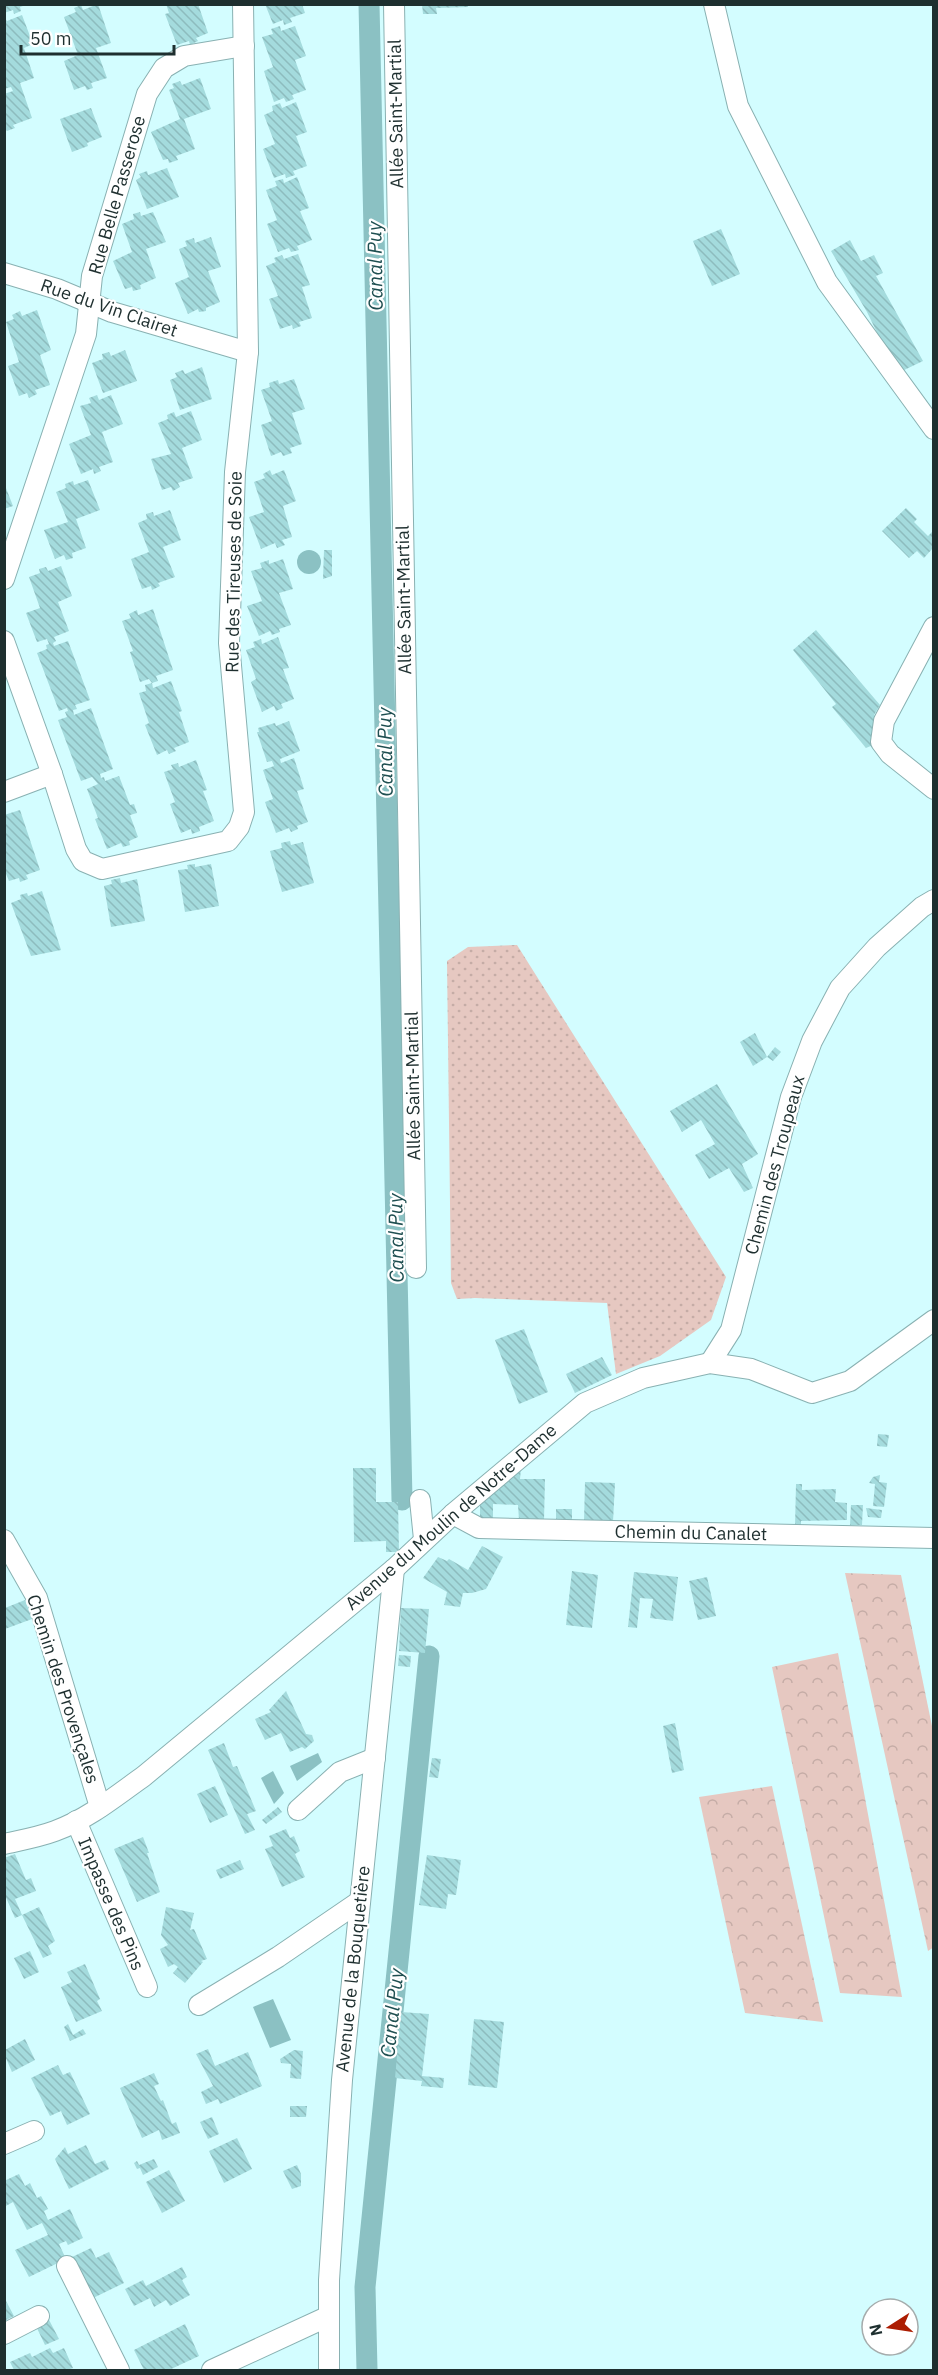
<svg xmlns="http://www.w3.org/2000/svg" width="938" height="2375" font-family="'IBM Plex Sans',sans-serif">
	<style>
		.grass { fill: url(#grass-dots) }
		.forest { fill: url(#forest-crowns) }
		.water { fill: #8bc1c3 }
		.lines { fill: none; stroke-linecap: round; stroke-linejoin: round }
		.canal { stroke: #8bc1c3; stroke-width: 21 }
		.building { fill: url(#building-back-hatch) }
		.minor-casing { stroke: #89b1b2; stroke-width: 22 }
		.minor { stroke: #fff; stroke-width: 20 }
		.labels { text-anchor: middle; stroke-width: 4.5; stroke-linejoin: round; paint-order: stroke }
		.street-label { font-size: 18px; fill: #1e2f2f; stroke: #fff }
		.water-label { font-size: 20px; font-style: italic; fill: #1f4f51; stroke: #fff }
	</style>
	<defs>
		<pattern id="grass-dots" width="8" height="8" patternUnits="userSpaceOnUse" patternTransform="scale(1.5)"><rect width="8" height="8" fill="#e6c8c1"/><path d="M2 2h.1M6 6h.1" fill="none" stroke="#c5aca6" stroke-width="1.8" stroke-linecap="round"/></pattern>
		<pattern id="forest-crowns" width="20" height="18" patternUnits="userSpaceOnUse" patternTransform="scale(1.5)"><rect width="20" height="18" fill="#e6c8c1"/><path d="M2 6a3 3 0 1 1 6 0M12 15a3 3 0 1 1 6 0" fill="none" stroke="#c5aca6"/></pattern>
		<pattern id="building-back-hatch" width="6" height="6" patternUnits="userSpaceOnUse" patternTransform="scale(1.5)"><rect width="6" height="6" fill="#a4dbdd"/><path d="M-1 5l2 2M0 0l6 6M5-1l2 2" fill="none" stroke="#8dbcbe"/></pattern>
	</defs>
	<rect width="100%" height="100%" fill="#d3fdff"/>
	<polygon class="grass" points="517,945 726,1277 711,1320 660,1356 616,1374 607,1303 475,1298 457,1299 451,1283 447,961 468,947"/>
	<g class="forest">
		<polygon points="845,1573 901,1575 933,1731 934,1947 928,1951"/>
		<polygon points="838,1653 902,1997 840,1993 772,1667"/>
		<polygon points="772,1786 823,2022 745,2013 699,1797"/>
	</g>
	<g class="water">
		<circle cx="309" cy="562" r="12"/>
		<polygon points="318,1753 322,1762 297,1781 290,1766"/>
		<polygon points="273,1771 284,1793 274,1804 261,1778"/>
		<polygon points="273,1999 291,2040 270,2048 253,2007"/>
	</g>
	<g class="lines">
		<g class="canal">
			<polyline points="369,4 402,1500"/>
			<polyline points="367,2370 365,2287 429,1656"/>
		</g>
	</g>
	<g class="building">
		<polygon points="4,4 26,4 26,5 20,7 21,11 14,14 13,10 4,13"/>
		<polygon points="98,4 111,43 96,48 107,78 91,83 93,88 87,90 85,86 74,90 64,61 78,55 64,17 76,12 74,8 81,5 83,10"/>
		<polygon points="166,4 198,4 208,33 196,38 198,41 190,45 189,41 177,45 165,14 169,13"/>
		<polygon points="265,4 302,4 305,13 290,18 292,22 284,25 283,20 273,24"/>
		<polygon points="422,4 468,4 468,7 436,8 437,14 423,14"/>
		<polygon points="22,15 33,44 24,48 34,78 20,83 32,118 13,125 15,128 7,131 4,128 4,94 13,91 11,87 4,89 4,17 7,21"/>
		<polygon points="280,26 281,31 295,26 306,56 295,60 306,90 292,95 294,99 286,102 284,98 274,102 264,71 273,67 262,37 273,34 271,29"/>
		<polygon points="200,78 211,109 184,119 195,149 176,156 178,160 169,163 168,159 163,160 151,132 180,119 169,90 174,88 172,84 180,81 182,85"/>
		<polygon points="296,102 307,132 296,136 307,166 293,171 295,175 286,178 285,174 274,178 263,149 275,144 264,115 273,111 272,106 280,103 282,108"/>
		<polygon points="91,108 102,137 87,143 88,146 72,152 60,119"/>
		<polygon points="167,168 179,197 147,209 136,180 141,177 139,174 147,171 148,175"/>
		<polygon points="297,177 309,208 300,211 312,240 297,246 299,250 291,252 289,248 278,252 267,224 277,220 266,190 277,186 275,181 283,179 284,183"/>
		<polygon points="140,212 141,216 153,212 166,242 146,249 156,278 140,285 141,289 133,291 132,287 125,289 113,261 132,252 122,224 134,219 133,214"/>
		<polygon points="721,229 740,274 712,286 693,241"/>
		<polygon points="211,237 221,267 208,271 220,302 206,308 206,311 199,312 198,309 188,314 175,283 189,277 179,249 187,246 185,241 194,238 195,243"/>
		<polygon points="850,240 861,261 874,255 883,273 876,276 923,361 900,372 889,357 867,312 831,251"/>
		<polygon points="298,254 310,285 302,287 312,318 299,322 301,326 293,329 292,325 280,329 269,299 278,296 266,266 276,262 274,258 282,255 284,259"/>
		<polygon points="37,310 51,350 40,355 50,385 35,390 37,394 29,398 27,393 19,396 8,366 19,362 6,322 14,319 12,315 20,311 22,316"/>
		<polygon points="125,350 137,381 103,393 92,363 103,359 102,354 109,352 111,356"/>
		<polygon points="202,367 212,399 180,410 170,380 177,377 175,373 183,370 185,374"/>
		<polygon points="294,379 305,409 292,413 302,444 290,448 292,453 283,456 281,452 271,456 261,425 272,421 261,390 270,387 269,383 278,380 279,384"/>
		<polygon points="97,395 99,400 111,395 123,424 102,432 113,462 99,467 101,471 94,474 93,469 81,474 69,444 91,435 80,406 91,403 89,398"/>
		<polygon points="191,411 202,440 182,448 193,478 178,483 180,487 173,491 171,487 162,490 151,459 171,454 158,423 168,419 167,415 174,412 176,417"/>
		<polygon points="270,470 272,475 284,470 296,501 283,506 292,537 282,540 285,545 277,548 275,543 261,549 249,517 264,512 254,482 265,478 263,474"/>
		<polygon points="88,480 100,510 76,519 86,548 72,553 73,558 66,560 64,555 55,559 44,530 68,522 56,492 66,488 65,484 73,481 74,485"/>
		<polygon points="4,483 13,506 4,509"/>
		<polygon points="906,508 917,519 914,522 928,536 933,531 933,548 924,558 917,551 909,558 882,531"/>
		<polygon points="170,510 181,540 163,547 175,577 158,583 160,586 152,590 151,586 142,589 131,559 149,552 138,523 147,519 146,514 153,512 154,516"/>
		<polygon points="324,550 332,550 332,576 323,579"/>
		<polygon points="283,559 293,589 279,593 291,625 279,629 280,632 272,635 270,631 259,636 247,606 262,601 251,571 262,568 260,563 269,560 269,564"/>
		<polygon points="61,566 72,596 58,602 69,631 54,637 56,641 53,643 54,646 68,641 90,700 75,705 77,709 73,710 74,715 91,708 113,769 100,774 101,778 104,777 105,781 119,776 130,805 134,804 137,813 130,815 138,837 129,841 130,845 123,847 121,843 107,849 95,819 98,818 87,789 98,784 92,777 81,781 58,720 67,717 65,712 68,711 67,708 59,711 37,653 47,649 46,645 49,644 47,639 37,642 26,613 40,608 29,577 40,573 39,569 46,567 48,571"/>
		<polygon points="153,609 173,670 156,676 158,681 152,683 153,688 171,681 182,711 179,712 189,742 174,748 176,751 169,754 167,750 157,755 145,725 149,723 139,693 146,691 145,685 152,683 149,679 140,682 130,652 133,651 122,621 131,618 129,614 137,610 138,615"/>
		<polygon points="816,630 880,705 874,715 877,719 873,745 866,748 832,707 836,704 793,650"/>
		<polygon points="278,637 289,668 283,669 294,699 281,704 283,708 276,711 274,706 262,712 251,682 256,679 246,650 255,647 253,642 261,639 262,644"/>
		<polygon points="289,721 300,751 280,759 281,763 294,758 304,789 297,791 308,822 297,826 298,829 291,832 289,828 276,833 265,802 273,799 263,770 274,766 272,761 267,762 257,732 259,732 258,728 275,723 276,726"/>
		<polygon points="196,760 207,790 203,791 214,821 199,827 200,831 192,834 191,829 181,833 170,804 175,802 164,772 173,769 171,765 178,763 179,767"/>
		<polygon points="20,810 40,870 26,875 28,879 20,882 19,878 9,881 4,869 4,815"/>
		<polygon points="290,841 291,845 303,842 314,883 282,892 270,851 282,848 281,843"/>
		<polygon points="195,864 195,867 211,864 219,906 185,912 178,870 188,869 187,865"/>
		<polygon points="120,878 121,883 137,879 145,921 111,927 104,886 112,884 111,880"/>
		<polygon points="42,891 61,950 31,956 11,903 21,899 20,895 27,893 28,896"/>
		<polygon points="755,1033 767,1057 753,1066 740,1042"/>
		<polygon points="775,1047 781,1052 773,1061 767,1057"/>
		<polygon points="717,1084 758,1154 742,1164 753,1188 744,1192 729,1168 709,1179 695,1155 715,1144 701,1120 682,1132 670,1111"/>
		<polygon points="524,1329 548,1392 519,1404 495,1340"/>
		<polygon points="602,1357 612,1375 575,1393 566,1374"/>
		<polygon points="878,1434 889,1435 887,1447 877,1446"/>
		<polygon points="353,1468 376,1468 376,1502 398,1502 399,1552 386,1552 386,1541 354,1542"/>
		<polygon points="521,1468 520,1479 545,1479 544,1520 519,1520 518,1505 493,1504 493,1519 480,1519 480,1499"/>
		<polygon points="880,1475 879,1482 887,1483 884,1507 873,1506 875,1484 869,1483 873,1477"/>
		<polygon points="585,1482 615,1483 613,1522 584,1522"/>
		<polygon points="796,1484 802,1484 802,1490 836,1489 835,1502 847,1503 847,1520 801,1521 801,1528 795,1528"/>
		<polygon points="851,1505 863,1505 862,1525 850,1525"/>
		<polygon points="866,1508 882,1510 881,1518 868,1517"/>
		<rect x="556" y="1509" width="16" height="12"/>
		<polygon points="482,1546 503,1557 486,1589 472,1593 463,1593 460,1607 444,1605 447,1592 423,1578 438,1557 447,1561 449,1559 468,1570"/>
		<polygon points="572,1571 598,1575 592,1628 566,1625"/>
		<polygon points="634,1572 678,1577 673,1621 650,1618 653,1599 640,1598 637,1628 628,1627"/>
		<polygon points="707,1577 716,1616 698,1620 689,1581"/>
		<polygon points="25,1600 32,1619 5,1629 5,1608"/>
		<polygon points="401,1608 429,1609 425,1653 399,1651"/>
		<polygon points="399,1655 411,1656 410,1667 398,1666"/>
		<polygon points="286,1691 306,1734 312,1735 314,1741 305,1749 302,1747 290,1752 281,1733 265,1740 255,1719 271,1712 269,1710"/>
		<polygon points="675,1723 684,1770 672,1773 663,1726"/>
		<polygon points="224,1743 233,1767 237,1766 256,1811 247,1814 255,1830 245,1834 208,1750"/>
		<polygon points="432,1758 441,1759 438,1778 429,1777"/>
		<polygon points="215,1786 228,1815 210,1823 197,1794"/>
		<polygon points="278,1807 282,1812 266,1824 262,1820"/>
		<polygon points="286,1829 290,1838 294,1836 300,1851 295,1854 305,1877 282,1887 265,1849 273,1846 269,1836"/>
		<polygon points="143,1837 149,1853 147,1853 160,1892 137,1902 114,1849"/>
		<polygon points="15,1854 26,1880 31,1878 36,1891 15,1899 22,1915 15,1918 4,1893 4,1858"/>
		<polygon points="427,1855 461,1860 456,1895 448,1894 446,1909 419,1905"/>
		<polygon points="240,1860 244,1869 220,1879 216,1870"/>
		<polygon points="39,1907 55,1941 48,1946 52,1954 43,1958 22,1915"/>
		<polygon points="166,1907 194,1913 190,1930 194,1929 207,1959 201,1961 203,1962 185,1983 173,1973 178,1967 174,1964 168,1967 160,1949 168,1945 161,1935"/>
		<polygon points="30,1951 39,1972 24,1979 14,1958"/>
		<polygon points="85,1964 100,1999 97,2001 102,2011 76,2022 61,1987 72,1982 67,1972"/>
		<polygon points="401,2012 429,2014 422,2076 444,2078 443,2088 421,2086 422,2081 395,2078"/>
		<polygon points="474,2019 504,2022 497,2088 468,2085"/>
		<polygon points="68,2024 73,2035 83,2029 86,2034 70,2041 64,2027"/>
		<polygon points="25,2039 35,2060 12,2072 5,2056 5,2050"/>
		<polygon points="208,2049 215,2066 248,2052 262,2086 220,2104 218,2099 206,2104 201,2092 213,2086 196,2054"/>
		<polygon points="294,2050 303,2051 301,2079 290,2078 291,2064 281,2063 280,2059"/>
		<polygon points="58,2065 63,2075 70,2072 90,2114 67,2125 61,2111 50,2116 31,2078"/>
		<polygon points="154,2073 159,2084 154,2086 159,2097 161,2101 163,2100 172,2124 176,2122 180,2133 162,2140 159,2130 142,2138 120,2088"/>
		<polygon points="290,2106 307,2106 306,2117 290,2117"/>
		<polygon points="212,2117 219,2134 208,2139 200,2122"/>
		<polygon points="237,2138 252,2169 224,2183 209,2151"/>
		<polygon points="86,2145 95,2164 105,2160 109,2169 69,2189 55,2159 65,2147 68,2154"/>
		<polygon points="154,2159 158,2167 143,2175 140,2168 137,2169 134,2163 137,2161 139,2165"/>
		<polygon points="297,2165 301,2174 301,2186 292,2189 283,2171"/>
		<polygon points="169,2170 185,2201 162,2213 146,2182"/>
		<polygon points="19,2174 25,2186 30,2183 37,2198 41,2196 48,2209 44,2211 48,2220 70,2209 83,2238 68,2245 66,2241 59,2244 66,2259 29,2277 15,2250 48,2235 42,2223 27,2230 13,2202 4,2207 4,2181"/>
		<polygon points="91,2248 96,2258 109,2252 124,2283 89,2300 70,2258"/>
		<polygon points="182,2267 187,2277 182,2280 190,2295 170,2306 166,2300 154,2307 150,2298 134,2306 125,2289 143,2280 146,2286"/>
		<polygon points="6,2301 14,2316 4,2321 4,2302"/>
		<polygon points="48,2318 59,2339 45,2345 35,2324"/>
		<polygon points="185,2324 199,2356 169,2370 144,2370 134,2350"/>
		<polygon points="50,2348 53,2353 64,2348 73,2368 67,2370 14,2370 10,2362 30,2353 32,2357"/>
	</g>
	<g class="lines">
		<g class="minor-casing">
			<g id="minor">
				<polyline points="394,4 416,1268"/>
				<polyline points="714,4 738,106 827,282 934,429"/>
				<polyline points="4,273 57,289 112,312 248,352"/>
				<polyline points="4,579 86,334 92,276 147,94 164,68 184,56 244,46"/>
				<polyline points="934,627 884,721 881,742 890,754 934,789"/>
				<polyline points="4,641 52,774 76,849 83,861 102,869 228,841 239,827 244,812 229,643 235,472 248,352 243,4"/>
				<polyline points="4,792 52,774"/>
				<polyline points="710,1363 731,1330 791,1097 812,1041 840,988 877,947 922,907 934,900"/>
				<polyline points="420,1500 424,1539"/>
				<polyline points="453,1514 479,1528 934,1538"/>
				<polyline points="4,1540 37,1598 100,1807"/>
				<polyline points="298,1810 340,1772 375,1758"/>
				<polyline points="76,1821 147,1987"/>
				<path d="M4,1844C22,1840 39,1837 55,1831C88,1819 116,1796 144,1776L394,1569L453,1514L585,1403L643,1378L710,1363L751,1369L812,1393L850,1381L934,1320"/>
				<polyline points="199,2005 278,1957 360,1901"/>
				<polyline points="4,2144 34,2131"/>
				<polyline points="67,2266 119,2370"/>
				<polyline points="4,2334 39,2316"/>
				<polyline points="212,2370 329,2316"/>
				<polyline points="329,2370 329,2280 342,2080 394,1569"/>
			</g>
		</g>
		<use href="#minor" class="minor"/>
	</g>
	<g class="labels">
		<g class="street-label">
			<text transform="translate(396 114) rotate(-91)" y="6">Allée Saint-Martial</text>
			<text transform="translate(117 195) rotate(-74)" y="6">Rue Belle Passerose</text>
			<text transform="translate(109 308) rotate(19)" y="6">Rue du Vin Clairet</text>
			<text transform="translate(234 572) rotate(-89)" y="6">Rue des Tireuses de Soie</text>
			<text transform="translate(404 600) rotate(-91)" y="6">Allée Saint-Martial</text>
			<text transform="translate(413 1086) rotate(-91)" y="6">Allée Saint-Martial</text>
			<text transform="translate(775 1165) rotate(-75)" y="6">Chemin des Troupeaux</text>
			<text transform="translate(451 1517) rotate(-41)" y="6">Avenue du Moulin de Notre-Dame</text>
			<text transform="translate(691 1533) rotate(1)" y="6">Chemin du Canalet</text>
			<text transform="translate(63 1689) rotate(72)" y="6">Chemin des Provençales</text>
			<text transform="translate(111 1904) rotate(67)" y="6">Impasse des Pins</text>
			<text transform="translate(353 1969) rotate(-84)" y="6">Avenue de la Bouquetière</text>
		</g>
		<g class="water-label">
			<text transform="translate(375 266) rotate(-91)" y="7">Canal Puy</text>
			<text transform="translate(385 752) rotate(-91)" y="7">Canal Puy</text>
			<text transform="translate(396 1238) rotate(-91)" y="7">Canal Puy</text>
			<text transform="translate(392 2013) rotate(-84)" y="7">Canal Puy</text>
		</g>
	</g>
	<rect width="938" height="2375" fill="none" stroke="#1e2f2f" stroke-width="12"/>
	<g transform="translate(890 2327) rotate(258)"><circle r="28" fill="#ffffff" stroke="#a5acac" stroke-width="1.5"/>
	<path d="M0-4.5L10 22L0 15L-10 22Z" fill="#ac1d02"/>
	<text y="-9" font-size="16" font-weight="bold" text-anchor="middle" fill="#1e2f2f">N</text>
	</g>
	<path d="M21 45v9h153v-9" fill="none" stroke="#1e2f2f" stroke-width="3"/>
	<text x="30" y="45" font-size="18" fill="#1e2f2f" stroke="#ffffff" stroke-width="4.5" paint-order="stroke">50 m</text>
</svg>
